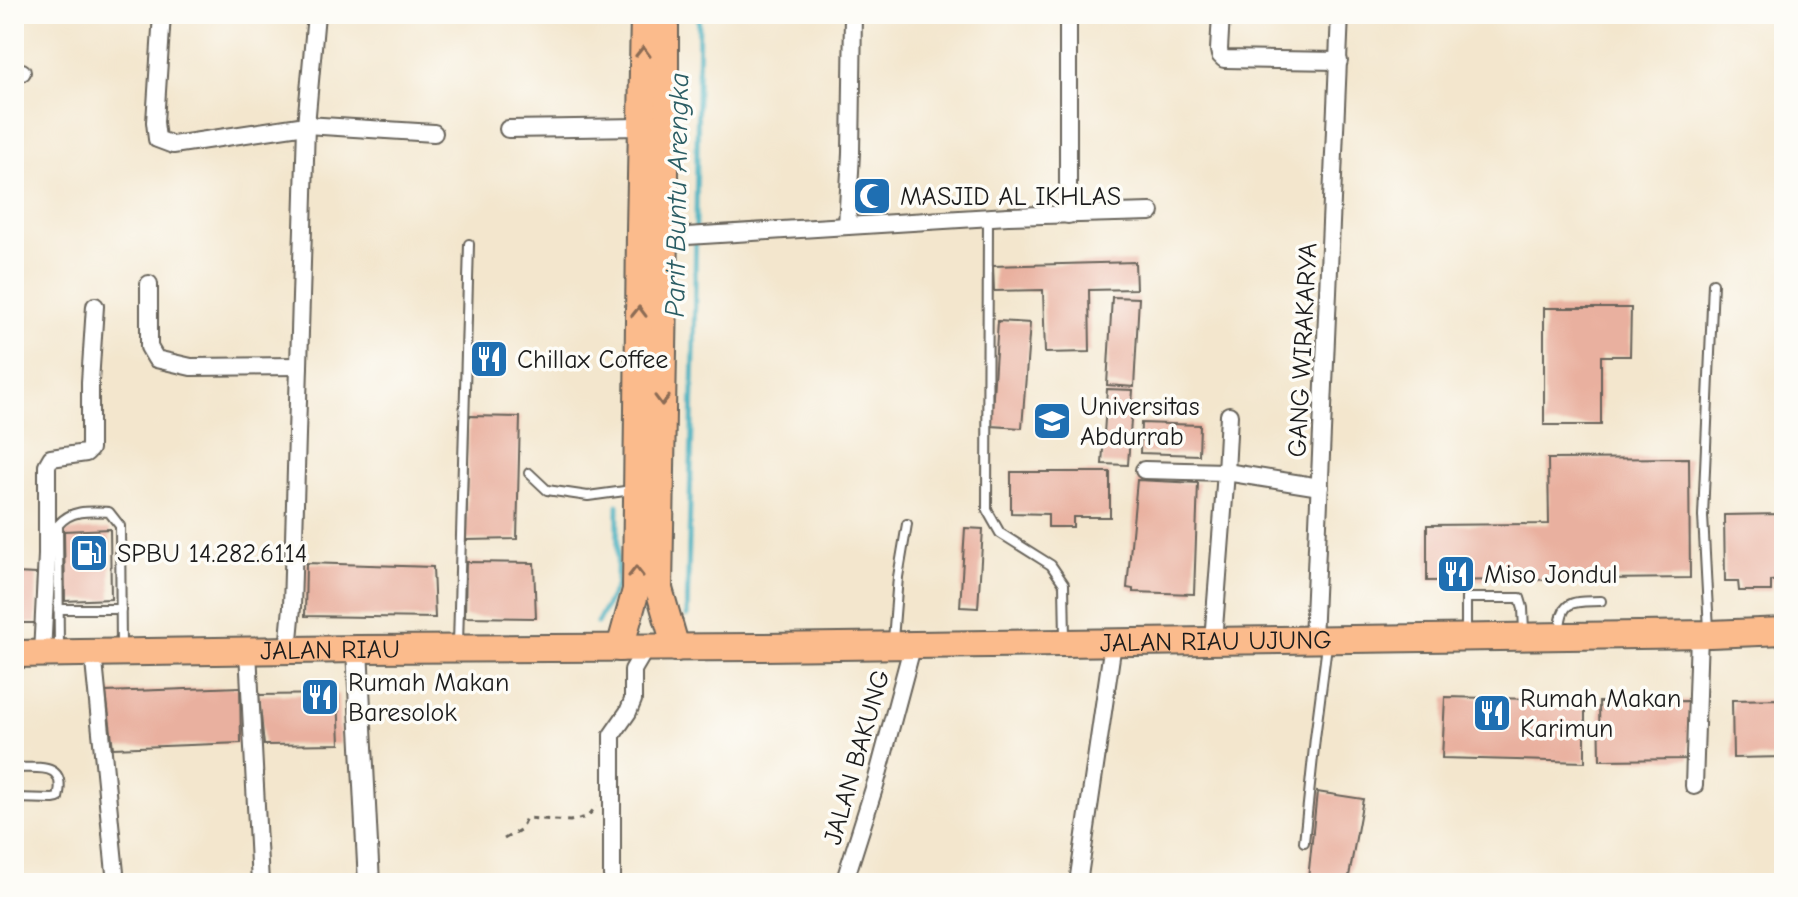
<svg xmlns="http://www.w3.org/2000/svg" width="1798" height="897" font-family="'Comic Neue',sans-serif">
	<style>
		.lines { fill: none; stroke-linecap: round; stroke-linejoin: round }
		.stream { stroke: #3eacbb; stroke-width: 5 }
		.building { fill: #e9b09f }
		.service-casing { stroke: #67635a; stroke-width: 12 }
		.minor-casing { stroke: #67635a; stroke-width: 20 }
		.tertiary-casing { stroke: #67635a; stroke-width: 24 }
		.primary-casing { stroke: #67635a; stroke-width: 30 }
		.path { stroke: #67635a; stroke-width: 3; stroke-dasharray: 6 6; stroke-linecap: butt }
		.service { stroke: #fff; stroke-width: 8 }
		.minor { stroke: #fff; stroke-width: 16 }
		.tertiary { stroke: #fff; stroke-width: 20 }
		.primary { stroke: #fbbb8c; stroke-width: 26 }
		.oneway { stroke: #8c6c54 }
		.labels { text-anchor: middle; stroke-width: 7; stroke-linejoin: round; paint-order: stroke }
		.poi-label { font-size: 26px; fill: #1c1c1c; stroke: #fdfcf7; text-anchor: start }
		.street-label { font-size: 26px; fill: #1c1c1c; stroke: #fdfcf7 }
		.water-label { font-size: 28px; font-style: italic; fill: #2b5d64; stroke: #fdfcf7 }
	</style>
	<rect width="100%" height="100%" fill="#fdfcf7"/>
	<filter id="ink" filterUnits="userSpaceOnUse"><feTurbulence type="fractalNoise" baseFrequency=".0125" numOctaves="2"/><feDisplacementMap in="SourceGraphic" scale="16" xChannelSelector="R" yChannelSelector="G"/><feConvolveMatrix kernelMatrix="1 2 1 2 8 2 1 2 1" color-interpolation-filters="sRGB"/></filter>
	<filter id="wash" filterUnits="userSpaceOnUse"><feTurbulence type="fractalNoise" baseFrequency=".006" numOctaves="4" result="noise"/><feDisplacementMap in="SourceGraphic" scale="32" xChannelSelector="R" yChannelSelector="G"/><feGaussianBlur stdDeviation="1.8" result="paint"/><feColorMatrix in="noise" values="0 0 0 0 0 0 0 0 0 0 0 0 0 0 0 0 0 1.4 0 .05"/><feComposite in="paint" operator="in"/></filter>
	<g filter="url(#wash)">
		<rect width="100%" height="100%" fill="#f3e6cd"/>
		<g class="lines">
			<g class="stream">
				<polyline points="687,616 694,351 699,14"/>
				<polyline points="597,623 617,585 618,505"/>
			</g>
		</g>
		<g id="blocks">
			<g class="building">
				<polygon points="1135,262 1136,289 1089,290 1090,352 1045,353 1043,290 994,291 993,266"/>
				<polygon points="1112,297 1139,298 1134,387 1107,385"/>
				<polygon points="1544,308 1631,308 1630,356 1601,356 1601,425 1544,425"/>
				<polygon points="998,321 1030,323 1022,428 991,426"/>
				<polygon points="1107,389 1133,390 1128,465 1102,464"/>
				<polygon points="469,416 520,417 517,539 466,540"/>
				<polygon points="1141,423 1200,425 1199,455 1140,453"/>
				<polygon points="1689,458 1690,578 1427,581 1427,525 1549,524 1548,459"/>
				<polygon points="1011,472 1110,472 1110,517 1073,517 1073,527 1048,527 1048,514 1011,513"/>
				<polygon points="1137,480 1198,483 1194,594 1133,592 1133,589 1127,588"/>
				<polygon points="1783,514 1784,580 1771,581 1771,591 1739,591 1738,581 1725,581 1724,515"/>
				<polygon points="965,528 983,529 978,608 960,607"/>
				<polygon points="110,529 111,599 65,601 64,531"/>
				<polygon points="466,562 534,563 536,618 465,617"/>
				<polygon points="306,563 433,567 435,618 305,616"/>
				<polygon points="14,573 37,574 36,623 14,623"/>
				<polygon points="240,687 241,743 113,748 106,692"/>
				<polygon points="338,694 340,744 264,745 259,695"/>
				<polygon points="1445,697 1585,700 1585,762 1442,758"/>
				<polygon points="1784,699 1784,757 1733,758 1732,700"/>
				<polygon points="1688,701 1689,759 1600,760 1599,702"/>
				<polygon points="1317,792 1363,799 1348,882 1308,879"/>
			</g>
		</g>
	</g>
	<g filter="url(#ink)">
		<use href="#blocks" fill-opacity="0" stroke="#67635a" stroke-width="2"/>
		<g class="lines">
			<g class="service-casing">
				<g id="service">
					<polyline points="988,217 987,510 1000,533 1051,565 1064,584 1065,638"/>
					<polyline points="529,473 547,490 588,496 632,490"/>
					<polyline points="58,609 121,609"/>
					<polyline points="1709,630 1703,516 1713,283"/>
					<path d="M1560,631C1561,598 1574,602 1601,601"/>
					<polyline points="1466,633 1466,598 1520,598 1523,608 1524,631"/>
					<polyline points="893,640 898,577 907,524"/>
					<polyline points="458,644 469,244"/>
					<path d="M59,648L58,525C71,509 90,511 109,512L120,526L121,647"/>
					<path d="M14,768C39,768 67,762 58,798L53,799L14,798"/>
					<polyline points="1304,842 1315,738 1327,645"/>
				</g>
			</g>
			<g class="minor-casing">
				<g id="minor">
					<polyline points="162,14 155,122 157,139 173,145 306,125 434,133"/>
					<polyline points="1221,14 1219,50 1220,55 1224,59 1339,61"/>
					<polyline points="14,72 22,72"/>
					<polyline points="508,129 641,127"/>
					<polyline points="1068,215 1068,14"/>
					<polyline points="847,226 851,153 853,14"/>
					<polyline points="665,232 687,236 1008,216 1151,212"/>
					<polyline points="149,284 149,347 156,359 191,367 299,366"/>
					<polyline points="1144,470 1226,472 1320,487"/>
					<polyline points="1313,640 1340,14"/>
					<polyline points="1213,641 1226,472 1229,415"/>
					<polyline points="288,650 292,607 306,125 316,14"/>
					<polyline points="248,651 260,883"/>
					<polyline points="93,652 116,883"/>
					<polyline points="42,654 47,555 47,465 51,458 86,453 90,449 90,382 95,306"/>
					<polyline points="1694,786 1699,634"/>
					<polyline points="612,876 612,735 628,712 633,700 633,670 646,648"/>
					<polyline points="844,883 876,782 913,644"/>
					<polyline points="1078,883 1113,643"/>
				</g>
			</g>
			<g class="tertiary-casing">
				<polyline id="tertiary" points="357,649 369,883"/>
			</g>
			<g class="primary-casing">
				<g id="primary">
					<polyline points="665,14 665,232 659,589 676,648"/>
					<polyline points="620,648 636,590 640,231 644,14"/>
					<path id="s1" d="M14,654L357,649L764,647L1710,634L1784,631"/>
				</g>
			</g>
			<polyline class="path" points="504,839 520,830 526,818 570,821 587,817 597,806"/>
			<use href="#service" class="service"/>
			<use href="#minor" class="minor"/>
			<use href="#tertiary" class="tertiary"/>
			<use href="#primary" class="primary"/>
		</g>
		<defs><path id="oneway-chevron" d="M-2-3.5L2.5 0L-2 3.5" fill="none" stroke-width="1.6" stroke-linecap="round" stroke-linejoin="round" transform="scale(2)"/></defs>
		<g class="oneway">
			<use href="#oneway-chevron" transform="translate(643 52) rotate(-89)"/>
			<use href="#oneway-chevron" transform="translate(639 312) rotate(-89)"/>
			<use href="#oneway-chevron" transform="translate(662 400) rotate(91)"/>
			<use href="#oneway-chevron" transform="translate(636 572) rotate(-90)"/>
		</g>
	</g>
	<defs>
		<g id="mosque-square" transform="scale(2)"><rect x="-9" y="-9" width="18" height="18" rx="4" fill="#1f6fb2" stroke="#fdfcf7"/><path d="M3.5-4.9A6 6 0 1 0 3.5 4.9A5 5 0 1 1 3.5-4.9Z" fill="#fff"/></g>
		<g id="restaurant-square" transform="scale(2)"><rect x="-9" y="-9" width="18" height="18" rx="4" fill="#1f6fb2" stroke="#fdfcf7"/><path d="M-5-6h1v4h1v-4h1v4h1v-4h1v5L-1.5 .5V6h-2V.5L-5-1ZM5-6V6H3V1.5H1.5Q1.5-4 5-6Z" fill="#fff"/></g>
		<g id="university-square" transform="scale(2)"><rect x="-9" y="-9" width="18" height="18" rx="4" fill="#1f6fb2" stroke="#fdfcf7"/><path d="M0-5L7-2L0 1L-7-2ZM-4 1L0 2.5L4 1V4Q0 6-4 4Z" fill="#fff"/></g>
		<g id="fuel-square" transform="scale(2)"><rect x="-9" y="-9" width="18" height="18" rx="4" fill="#1f6fb2" stroke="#fdfcf7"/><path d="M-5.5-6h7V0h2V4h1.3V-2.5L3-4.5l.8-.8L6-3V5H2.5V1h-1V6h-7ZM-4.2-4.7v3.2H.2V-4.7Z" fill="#fff"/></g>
	</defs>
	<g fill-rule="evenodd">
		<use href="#mosque-square" x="872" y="196"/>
		<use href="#restaurant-square" x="489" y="359"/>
		<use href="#university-square" x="1052" y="421"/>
		<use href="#fuel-square" x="89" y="553"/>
		<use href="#restaurant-square" x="1456" y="574"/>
		<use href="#restaurant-square" x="320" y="697"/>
		<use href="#restaurant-square" x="1492" y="713"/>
	</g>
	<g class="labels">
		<g class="poi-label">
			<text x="900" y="205">MASJID AL IKHLAS</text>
			<text x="517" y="368">Chillax Coffee</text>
			<text x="1080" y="415">Universitas<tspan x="1080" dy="30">Abdurrab</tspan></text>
			<text x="117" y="562">SPBU 14.282.6114</text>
			<text x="1484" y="583">Miso Jondul</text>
			<text x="348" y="691">Rumah Makan<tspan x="348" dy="30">Baresolok</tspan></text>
			<text x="1520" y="707">Rumah Makan<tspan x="1520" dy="30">Karimun</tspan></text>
		</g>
		<g class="street-label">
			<text transform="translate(1302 350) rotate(-87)" y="9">GANG WIRAKARYA</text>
			<text dy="9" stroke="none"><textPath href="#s1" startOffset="1202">JALAN RIAU UJUNG</textPath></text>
			<text dy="9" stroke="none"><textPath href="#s1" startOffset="316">JALAN RIAU</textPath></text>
			<text transform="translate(856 757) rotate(-74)" y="9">JALAN BAKUNG</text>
		</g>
		<g class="water-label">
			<text transform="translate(676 195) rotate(-89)" y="10">Parit Buntu Arengka</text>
		</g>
	</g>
	<rect width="1798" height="897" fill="none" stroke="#fdfcf7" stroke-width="48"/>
</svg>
